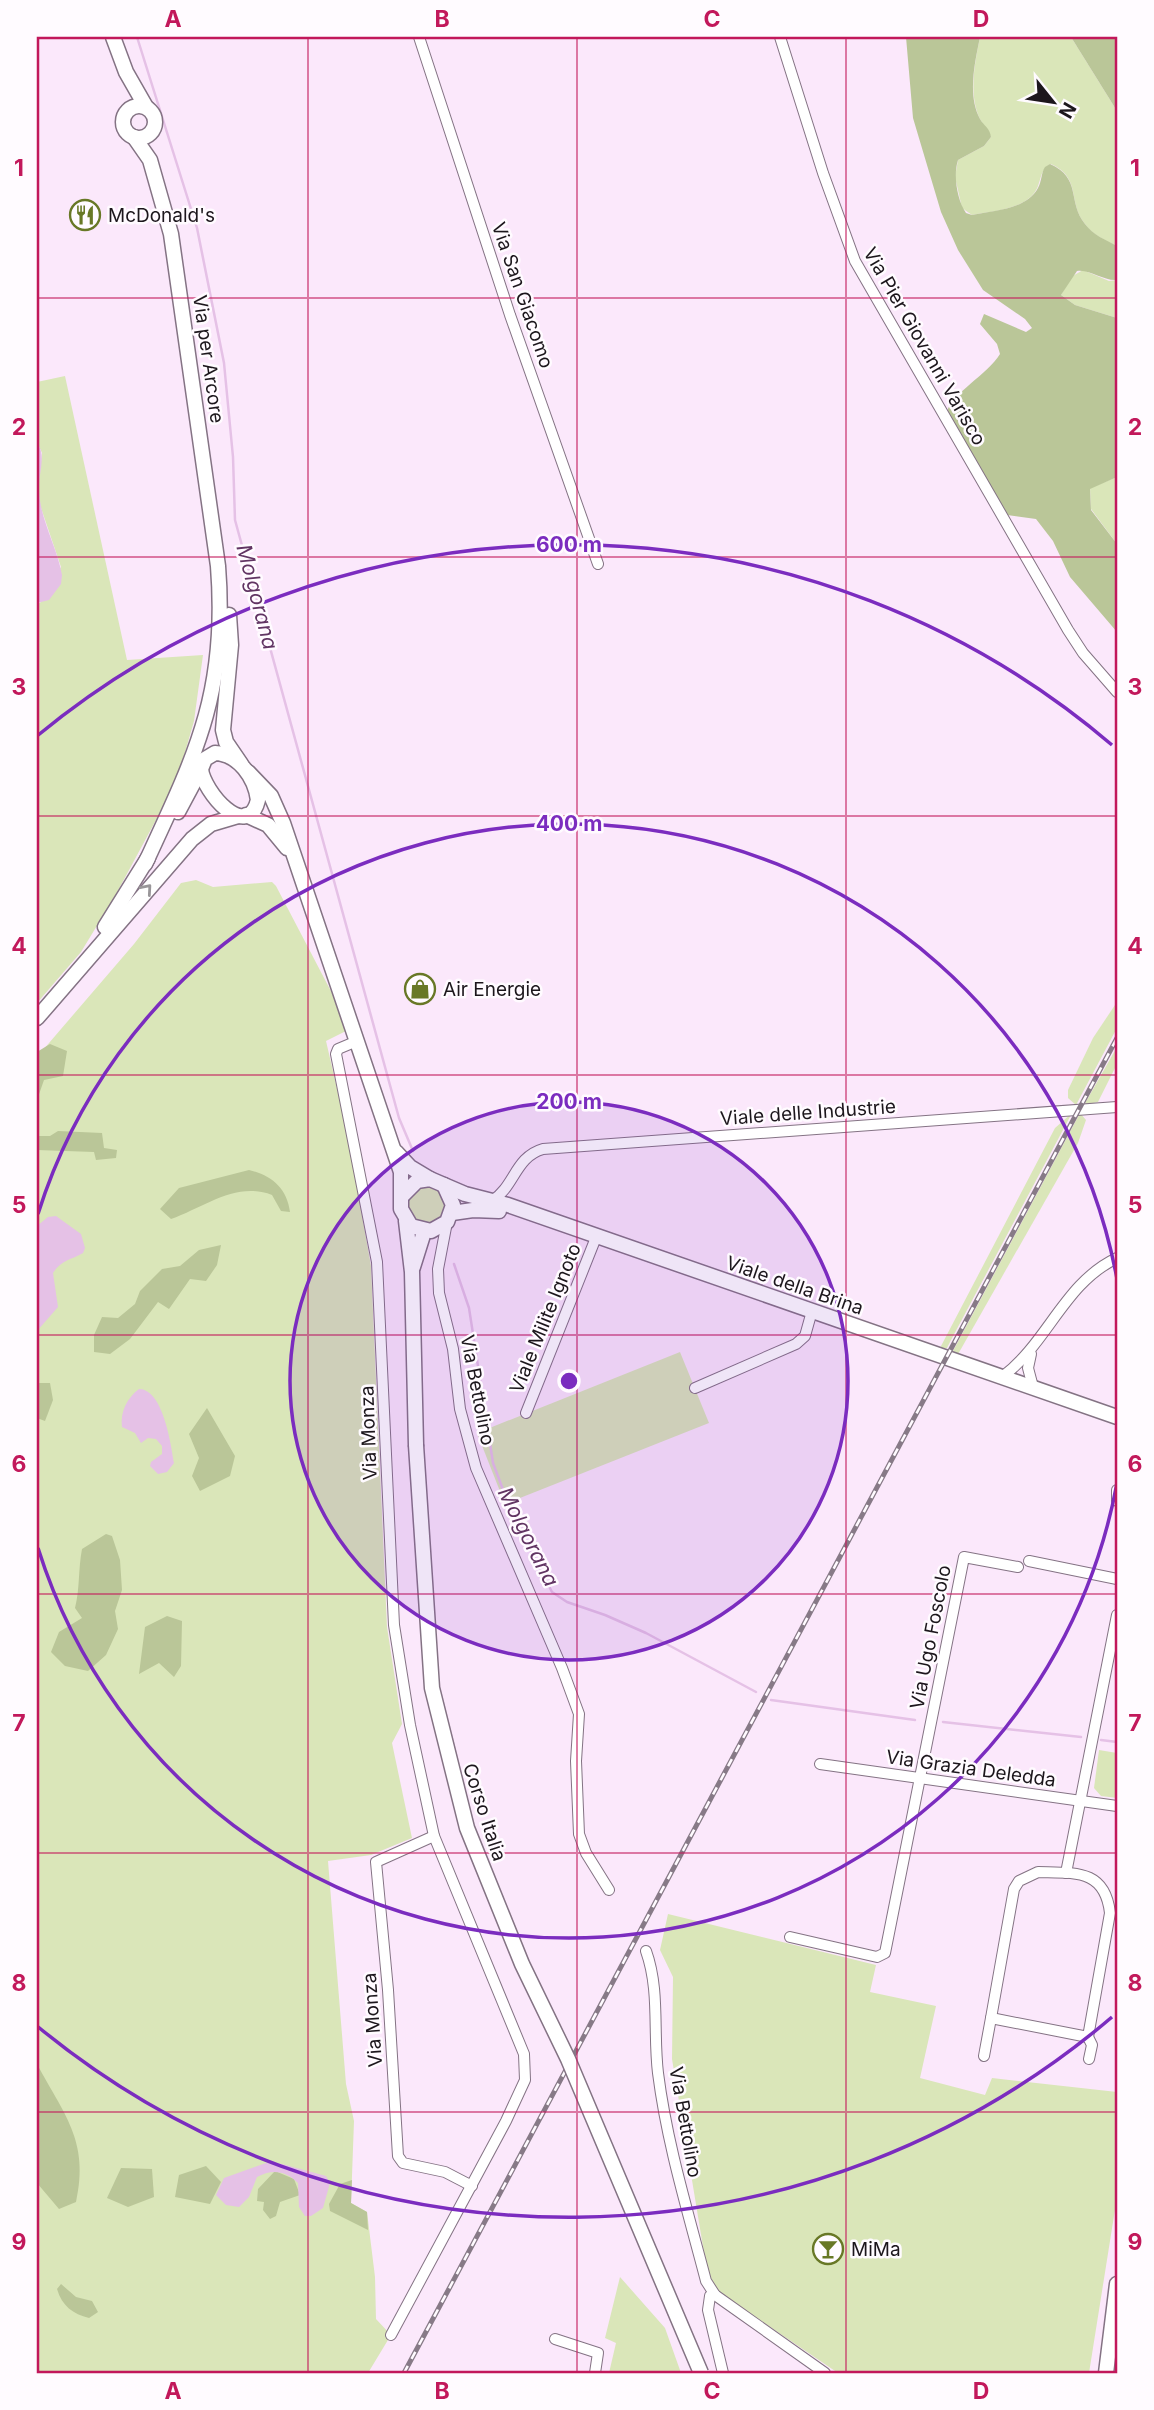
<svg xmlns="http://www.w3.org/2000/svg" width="1154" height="2410" font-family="Inter,sans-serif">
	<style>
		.green { fill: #dae6b9 }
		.forest { fill: #bac698 }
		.water { fill: #e5c1e6 }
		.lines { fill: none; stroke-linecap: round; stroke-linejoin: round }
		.stream { stroke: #e5c1e6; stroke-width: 2.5 }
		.street-casing { stroke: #847384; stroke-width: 12 }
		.secondary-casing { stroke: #847384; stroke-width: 17 }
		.street { stroke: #fff; stroke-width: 10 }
		.secondary { stroke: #fff; stroke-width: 14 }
		.rail-casing { stroke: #877a87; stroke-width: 5 }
		.rail { stroke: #fffbff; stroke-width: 2.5; stroke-dasharray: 8; stroke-linecap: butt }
		.secondary-bridge-casing { stroke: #847384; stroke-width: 17; stroke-linecap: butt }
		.secondary-bridge { stroke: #fff; stroke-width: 14 }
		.oneway { stroke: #999699 }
		.grid { fill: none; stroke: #c2185b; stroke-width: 2; stroke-opacity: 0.55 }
		.ring { fill: none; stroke: #7b2cbf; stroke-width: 3.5 }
		.labels { text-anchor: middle; stroke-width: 5; stroke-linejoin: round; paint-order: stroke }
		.poi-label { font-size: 19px; fill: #1c161c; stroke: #fffbff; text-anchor: start }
		.street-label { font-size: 19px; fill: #1c161c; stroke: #fffbff }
		.water-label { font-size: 21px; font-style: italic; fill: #613463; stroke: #fffbff }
		.centre { fill: #7b2cbf; stroke: #fffbff; stroke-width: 3.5 }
		.ring-label { font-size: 21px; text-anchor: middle; font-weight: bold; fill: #7b2cbf; stroke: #fffbff; stroke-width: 5; stroke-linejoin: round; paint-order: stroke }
		.neatline { fill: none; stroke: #c2185b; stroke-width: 2.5 }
		.grid-label { font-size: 23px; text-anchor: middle; font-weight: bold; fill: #c2185b }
	</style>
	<rect width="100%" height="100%" fill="#fbe8fb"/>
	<g class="green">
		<path d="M980,37H1071L1117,111V246C1106,241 1093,235 1085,224C1067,202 1082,178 1051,164C1039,169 1042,182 1035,192C1022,210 992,211 972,215L962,208L955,177L958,160L984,146L991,137C988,130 983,125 980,119C968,94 975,62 980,37Z"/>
		<polygon points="1083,270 1109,281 1117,280 1117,318 1075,305 1061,295 1071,277"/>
		<polygon points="65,376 127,660 203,655 194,721 182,763 163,807 115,896 81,952 37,1003 37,603 40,603 61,567 40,505 38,487 42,453 37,442 37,382"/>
		<polygon points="1117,477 1117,544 1091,509 1090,488"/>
		<polygon points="196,880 213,887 272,882 276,886 334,997 346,1031 326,1041 349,1140 371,1266 387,1627 402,1724 392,1743 412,1838 371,1855 328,1861 346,2084 354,2121 351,2203 367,2212 375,2277 376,2319 391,2335 368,2373 37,2373 37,1057 134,944 181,883"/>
		<polygon points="1117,1002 1117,1028 1076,1105 1068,1098 1068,1090 1093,1038"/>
		<polygon points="1117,1047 1117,1064 1098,1102 1084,1105"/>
		<polygon points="1072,1113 951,1340 947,1348 940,1348 1055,1128"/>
		<polygon points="1080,1113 1086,1120 1078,1143 957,1356 953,1351"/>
		<circle cx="426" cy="1205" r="19"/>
		<polygon points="680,1352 709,1423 505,1504 477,1433"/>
		<polygon points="1099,1750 1117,1753 1117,1798 1101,1796 1094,1788"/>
		<polygon points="668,1914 876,1965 870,1992 936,2006 920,2078 985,2095 992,2078 1117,2092 1117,2197 1089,2373 838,2373 717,2291 708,2277 672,2059 673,1977 660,1950"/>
		<polygon points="620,2277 665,2328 681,2373 609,2373 616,2343 605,2338"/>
	</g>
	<g class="forest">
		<path d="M906,37H980C975,62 967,95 980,119C984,126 990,128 991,137L984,146L958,160C953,175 957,200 966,213L972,215C994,210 1026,210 1038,188C1042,181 1041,173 1045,167L1050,164C1082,178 1067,202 1085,224C1093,235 1106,240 1117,246V280C1103,281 1090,269 1077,271L1061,295L1075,305L1117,318V477L1090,489L1091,510L1117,544V632L1070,577L1053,541L1036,519L1007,515L947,412C951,394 988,374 1000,354L997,344L980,324L984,314L1026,332L1032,328L1025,319L983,290L958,250L941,212L913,118Z"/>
		<polygon points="1071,37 1117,37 1117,111"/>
		<polygon points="50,1044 67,1051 63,1076 44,1080 37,1100 37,1052"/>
		<polygon points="58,1131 102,1133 104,1148 117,1150 116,1158 96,1160 94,1152 37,1150 37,1136 50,1136"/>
		<path d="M249,1170C271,1175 287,1188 290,1212L281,1211L272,1195C236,1181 205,1207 171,1219L160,1209L179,1188Z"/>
		<polygon points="221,1245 217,1265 206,1281 190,1279 169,1309 158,1302 130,1339 110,1354 94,1352 94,1335 102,1317 118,1318 135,1304 140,1291 162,1269 180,1266 199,1250"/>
		<polygon points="37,1383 50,1383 53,1400 45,1421 37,1418"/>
		<polygon points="207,1408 235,1456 230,1476 200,1491 192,1476 199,1458 189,1434"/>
		<path d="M106,1534L112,1536L120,1560L122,1590L115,1611L118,1629L106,1655L88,1671L65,1666L51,1652L59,1632L82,1618L75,1608C80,1589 78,1570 82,1549Z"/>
		<polygon points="167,1616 182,1621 181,1666 174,1677 159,1663 139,1674 145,1627"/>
		<path d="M37,2064C63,2113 90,2141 76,2202L59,2209L37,2183Z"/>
		<polygon points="206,2166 221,2182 210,2204 175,2197 179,2175"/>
		<polygon points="121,2168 152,2169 154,2197 128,2207 107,2198"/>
		<polygon points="275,2171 294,2179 300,2195 280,2202 276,2216 270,2219 263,2210 264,2202 257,2201 258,2189"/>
		<polygon points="352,2180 351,2203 367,2212 368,2230 330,2211 329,2204 340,2184"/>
		<path d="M61,2284L76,2297L92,2301L98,2312L89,2318C73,2314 62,2306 57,2289Z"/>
	</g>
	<g class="water">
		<path d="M37,442C47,457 38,473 39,490C40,520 57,546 62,575L61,584L49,600L37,603Z"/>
		<path d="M56,1216L81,1234L85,1248L83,1253C71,1260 61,1260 53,1273L58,1307L37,1331V1226L48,1217Z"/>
		<path d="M139,1389C163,1389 171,1444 174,1463L167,1472L158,1474L150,1466L151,1462L162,1454V1446L156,1439L148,1438L141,1443L135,1433L122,1427C120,1412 127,1398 139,1389Z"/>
		<path d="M266,2163L282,2164L326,2176L330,2183L323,2208L311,2216H305L299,2207L298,2183C286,2170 271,2169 257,2177L249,2197L239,2207L226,2205L216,2195L224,2178Z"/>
	</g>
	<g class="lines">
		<g class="stream">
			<polyline points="137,37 197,228 224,363 233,457 235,520 399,1118 413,1151"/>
			<polyline points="454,1264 469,1308 493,1463 514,1519 552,1592 567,1602 605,1615 646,1633 756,1692"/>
			<polyline points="771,1700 915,1720"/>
			<polyline points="943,1722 1081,1737"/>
			<polyline points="1101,1740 1117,1742"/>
		</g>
		<g class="street-casing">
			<g id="street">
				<polyline points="419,37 510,315 598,564"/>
				<polyline points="780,37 823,173 855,261 1068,630 1083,653 1117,692"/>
				<polyline points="357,1041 338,1049 336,1054 377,1262 394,1625 410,1725 434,1836 524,2054 525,2080 506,2121 391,2335"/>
				<path d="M492,1201C515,1186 515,1157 543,1149L1117,1107"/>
				<polyline points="447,1222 438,1269 439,1293 453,1349 460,1409 476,1468 562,1668 579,1714 576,1761 579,1834 586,1853 609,1890"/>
				<polyline points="1031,1354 1028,1368 1033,1387"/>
				<path d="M1002,1377C1048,1343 1064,1283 1117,1258"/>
				<polyline points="695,1388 796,1344 805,1336 812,1311"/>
				<polyline points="526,1413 597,1235"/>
				<polyline points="1117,1490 1117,1501"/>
				<polyline points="1029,1561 1117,1579"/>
				<polyline points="820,1764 1117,1806"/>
				<polyline points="434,1836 376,1862 388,1990 398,2156 403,2163 445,2172 472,2186"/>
				<path d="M1038,1872C1075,1873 1105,1869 1110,1913L1088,2037L991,2018L1014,1889L1019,1881Z"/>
				<polyline points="1066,1873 1117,1615"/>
				<polyline points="790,1937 877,1957 885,1953 964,1557 1018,1567"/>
				<path d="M646,1951C660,1990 653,2032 658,2073C667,2144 688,2212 706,2281L715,2295L825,2373"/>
				<polyline points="1088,2037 1092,2045 1089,2059"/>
				<polyline points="984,2056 991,2018"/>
				<polyline points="715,2295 710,2296 708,2310 723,2373"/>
				<polyline points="555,2339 598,2353 595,2373"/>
			</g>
		</g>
		<g class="secondary-casing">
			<g id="secondary">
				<polyline points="113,37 126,72 146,107"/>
				<circle cx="139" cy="122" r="16"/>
				<path d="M134,137L150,160L171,234L218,566C228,691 196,754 145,864"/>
				<polyline points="229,615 231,645 223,730 226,742 241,764"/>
				<path d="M215,753C239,754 255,778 258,800C247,843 203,791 201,769L205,759Z"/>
				<polyline points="248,772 271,796 283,823 401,1172 401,1209 411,1226 431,1231 447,1222 453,1205 444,1185"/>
				<polyline points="178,812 201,769"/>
				<polyline points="246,815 268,825 287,848"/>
				<polyline points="105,927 148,858"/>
				<polyline points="37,1018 192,839 211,824 238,816"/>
				<polyline points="396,1152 410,1167 430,1179"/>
				<polyline points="403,1195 417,1181 430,1179 465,1194 508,1205 1117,1417"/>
				<polyline points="452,1213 473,1210 499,1211"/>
				<polyline points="406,1221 412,1272 416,1445"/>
				<polyline points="413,1267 424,1232"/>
				<polyline points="1106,2373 1117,2284"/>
			</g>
		</g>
		<use href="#street" class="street"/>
		<use href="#secondary" class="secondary"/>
		<g class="rail-casing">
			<polyline id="rail" points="404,2373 1117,1038"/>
		</g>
		<use href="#rail" class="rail"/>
		<g class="secondary-bridge-casing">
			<polyline id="secondary-bridge" points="416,1445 432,1688 467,1828 522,1964 568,2059 701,2373"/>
		</g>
		<use href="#secondary-bridge" class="secondary-bridge"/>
	</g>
	<defs><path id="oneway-chevron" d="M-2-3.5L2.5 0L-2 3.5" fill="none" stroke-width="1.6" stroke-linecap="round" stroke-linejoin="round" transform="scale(1.75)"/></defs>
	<use class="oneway" href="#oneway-chevron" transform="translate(147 889) rotate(-49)"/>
	<path class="grid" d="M308,37V2373M577,37V2373M846,37V2373M37,298H1117M37,557H1117M37,816H1117M37,1075H1117M37,1335H1117M37,1594H1117M37,1853H1117M37,2112H1117"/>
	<circle cx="569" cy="1381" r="279" fill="#7b2cbf" fill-opacity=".12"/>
	<g class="ring">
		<circle cx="569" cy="1381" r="279"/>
		<path d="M1117 1483A557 557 0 0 1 38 1548M38 1214A557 557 0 0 1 1117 1279"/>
		<path d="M1112 2017A836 836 0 0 1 37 2026M37 736A836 836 0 0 1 1112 745"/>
	</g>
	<defs>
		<g id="restaurant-ring" transform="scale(1.575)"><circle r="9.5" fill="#fffbff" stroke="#687826" stroke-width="1.5"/><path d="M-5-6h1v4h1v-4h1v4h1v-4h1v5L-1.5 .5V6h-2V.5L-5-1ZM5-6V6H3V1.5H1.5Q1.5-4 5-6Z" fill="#687826"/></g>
		<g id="shop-ring" transform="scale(1.575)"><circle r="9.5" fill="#fffbff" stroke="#687826" stroke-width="1.5"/><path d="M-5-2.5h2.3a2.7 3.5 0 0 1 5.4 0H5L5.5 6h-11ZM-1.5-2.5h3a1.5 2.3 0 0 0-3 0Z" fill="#687826"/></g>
		<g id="bar-ring" transform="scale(1.575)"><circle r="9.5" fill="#fffbff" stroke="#687826" stroke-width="1.5"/><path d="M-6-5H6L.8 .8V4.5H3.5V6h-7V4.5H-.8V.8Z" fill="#687826"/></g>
	</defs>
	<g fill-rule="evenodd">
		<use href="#restaurant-ring" x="85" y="215"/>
		<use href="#shop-ring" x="420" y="989"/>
		<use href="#bar-ring" x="828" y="2249"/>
	</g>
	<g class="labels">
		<g class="poi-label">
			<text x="108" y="222">McDonald's</text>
			<text x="443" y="996">Air Energie</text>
			<text x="851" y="2256">MiMa</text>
		</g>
		<g class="street-label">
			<text transform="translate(523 295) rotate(71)" y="7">Via San Giacomo</text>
			<text transform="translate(925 346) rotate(60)" y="7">Via Pier Giovanni Varisco</text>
			<text transform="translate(209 359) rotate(82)" y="7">Via per Arcore</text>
			<text transform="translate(808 1112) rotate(-4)" y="7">Viale delle Industrie</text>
			<text transform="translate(795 1285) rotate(19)" y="7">Viale della Brina</text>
			<text transform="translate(545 1318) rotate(-68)" y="7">Viale Milite Ignoto</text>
			<text transform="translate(478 1390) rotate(79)" y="7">Via Bettolino</text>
			<text transform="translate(368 1433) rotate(-92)" y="7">Via Monza</text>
			<text transform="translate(930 1637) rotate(-79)" y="7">Via Ugo Foscolo</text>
			<text transform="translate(971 1768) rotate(8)" y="7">Via Grazia Deledda</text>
			<text transform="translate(485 1812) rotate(72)" y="7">Corso Italia</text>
			<text transform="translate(372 2020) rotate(-94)" y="7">Via Monza</text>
			<text transform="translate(686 2122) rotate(80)" y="7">Via Bettolino</text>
		</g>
		<g class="water-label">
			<text transform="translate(257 597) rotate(75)" y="7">Molgorana</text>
			<text transform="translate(528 1537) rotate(63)" y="7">Molgorana</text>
		</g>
	</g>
	<circle cx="569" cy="1381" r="10" class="centre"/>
	<g class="ring-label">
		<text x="569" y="552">600 m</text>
		<text x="569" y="831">400 m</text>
		<text x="569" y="1109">200 m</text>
	</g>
	<rect width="1154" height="2410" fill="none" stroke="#fffbff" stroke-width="77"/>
	<g transform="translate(1053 102) rotate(120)" stroke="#fffbff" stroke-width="5" paint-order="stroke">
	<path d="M0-5L12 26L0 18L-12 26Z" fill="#1c161c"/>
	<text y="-10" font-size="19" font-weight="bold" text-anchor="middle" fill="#1c161c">N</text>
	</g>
	<rect x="38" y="38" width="1078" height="2334" class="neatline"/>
	<g class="grid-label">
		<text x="173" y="27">A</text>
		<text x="442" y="27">B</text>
		<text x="712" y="27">C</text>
		<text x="981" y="27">D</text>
		<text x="19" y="176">1</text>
		<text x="1135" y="176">1</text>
		<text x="19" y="435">2</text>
		<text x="1135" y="435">2</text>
		<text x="19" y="695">3</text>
		<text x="1135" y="695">3</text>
		<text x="19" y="954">4</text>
		<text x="1135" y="954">4</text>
		<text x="19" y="1213">5</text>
		<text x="1135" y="1213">5</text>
		<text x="19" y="1472">6</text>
		<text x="1135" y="1472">6</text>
		<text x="19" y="1731">7</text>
		<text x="1135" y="1731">7</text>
		<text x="19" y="1991">8</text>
		<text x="1135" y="1991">8</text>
		<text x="19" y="2250">9</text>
		<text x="1135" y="2250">9</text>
		<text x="173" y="2399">A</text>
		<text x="442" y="2399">B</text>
		<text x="712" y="2399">C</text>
		<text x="981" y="2399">D</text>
	</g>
</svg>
